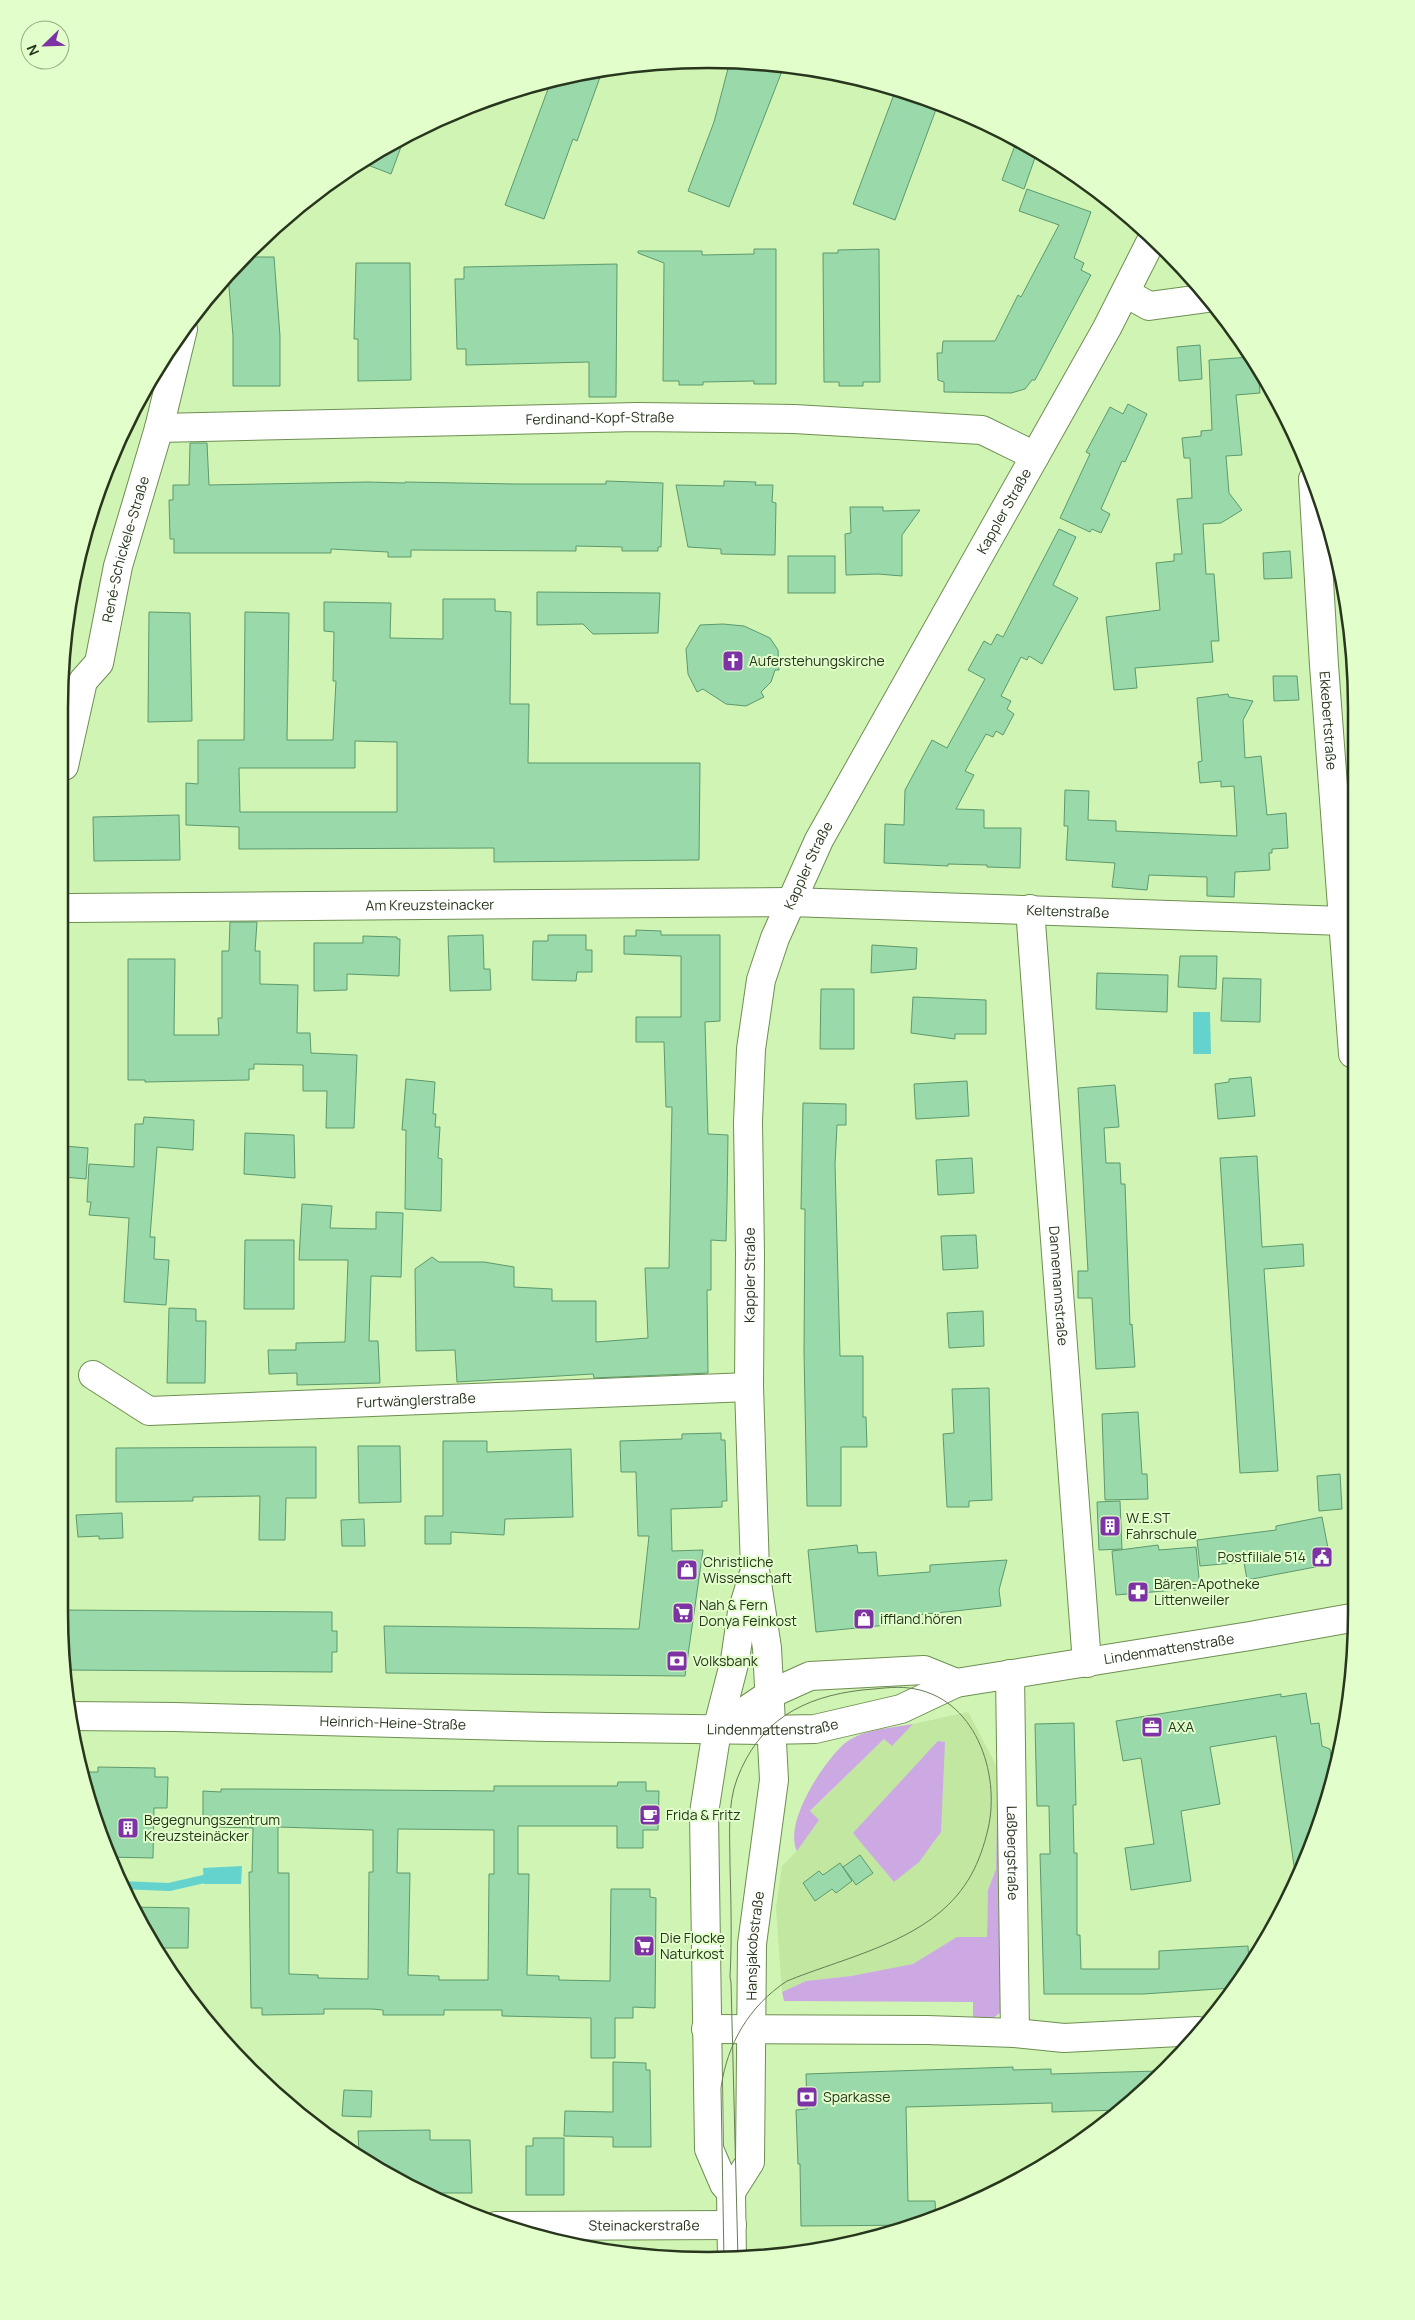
<svg xmlns="http://www.w3.org/2000/svg" width="1415" height="2320" font-family="Manrope,sans-serif">
	<style>
		.built { fill: #c1e7a1 }
		.green { fill: #cda9e4 }
		.water { fill: #64d2cd }
		.lines { fill: none; stroke-linecap: round; stroke-linejoin: round }
		.stream { stroke: #64d2cd; stroke-width: 8 }
		.building { fill: #9ad9aa; stroke: #5c996d; fill-rule: evenodd }
		.street-casing { stroke: #6e8e52; stroke-width: 30 }
		.secondary-casing { stroke: #6e8e52; stroke-width: 30 }
		.street { stroke: #fff; stroke-width: 28 }
		.secondary { stroke: #fff; stroke-width: 28 }
		.tram { stroke: #667d55; stroke-width: 1 }
		.labels { text-anchor: middle; stroke-width: 4; stroke-linejoin: round; paint-order: stroke }
		.street-label { font-size: 14px; fill: #28361d; stroke: #e1fecb }
		.poi-label { font-size: 14px; fill: #28361d; stroke: #e1fecb; text-anchor: start }
		.rim { fill: none; stroke: #28361d; stroke-width: 2.5 }
	</style>
	<rect width="100%" height="100%" fill="#d0f4b3"/>
	<polygon class="built" points="968,1712 998,1769 1000,1820 996,1869 988,1890 987,1937 958,1937 914,1964 851,1976 806,1981 782,1992 776,1908 782,1866 797,1851 818,1820 810,1812 884,1739 892,1746 913,1724"/>
	<g class="green">
		<path d="M913,1724L892,1746L884,1739L810,1811L819,1820L797,1851C783,1823 823,1763 844,1744C862,1729 891,1728 913,1724Z"/>
		<polygon points="938,1741 945,1742 941,1832 919,1862 894,1882 853,1833"/>
		<path d="M998,1769L1002,2011C993,2020 985,2021 973,2023V2002L784,2001L782,1992L806,1981L851,1976L913,1964L957,1937H987L988,1890L996,1869Z"/>
	</g>
	<g class="water">
		<polygon points="1193,1012 1210,1012 1211,1054 1193,1054"/>
		<polygon points="242,1866 241,1884 204,1884 203,1868"/>
	</g>
	<g class="lines">
		<polyline class="stream" points="119,1885 169,1887 204,1879"/>
	</g>
	<g class="building">
		<polygon points="750,60 784,66 729,207 688,191 714,122 730,61"/>
		<polygon points="603,69 577,141 573,139 544,219 505,205 551,81"/>
		<polygon points="896,89 938,104 895,220 853,204"/>
		<polygon points="405,136 391,174 360,162 383,146"/>
		<polygon points="1017,140 1037,152 1024,189 1002,180"/>
		<polygon points="1027,189 1091,212 1074,258 1084,263 1081,270 1091,275 1035,380 1032,380 1025,389 1011,393 944,392 944,382 938,380 937,353 942,353 943,341 995,341 1018,295 1021,297 1059,225 1019,211"/>
		<polygon points="754,249 776,249 776,384 754,384 754,381 703,382 703,385 679,385 679,381 663,381 664,263 638,253 638,251 702,251 702,255 754,254"/>
		<polygon points="879,249 880,382 863,382 863,386 839,386 839,382 824,382 823,253 838,253 838,250"/>
		<polygon points="245,257 274,257 280,336 280,386 233,386 233,336 228,275"/>
		<polygon points="356,263 410,263 411,380 358,381 358,339 354,339"/>
		<polygon points="617,264 616,397 589,397 589,362 466,365 466,349 457,349 455,279 464,279 464,267"/>
		<polygon points="1200,345 1202,379 1179,381 1177,347"/>
		<polygon points="1250,357 1258,368 1260,393 1236,395 1242,455 1226,456 1229,493 1242,510 1221,523 1203,524 1206,574 1214,574 1219,641 1211,641 1213,662 1135,668 1137,688 1114,690 1106,617 1160,610 1156,563 1174,561 1174,554 1182,554 1177,499 1192,498 1190,458 1184,458 1182,438 1201,436 1201,431 1212,430 1209,360"/>
		<polygon points="1128,404 1147,414 1125,462 1122,461 1101,509 1110,514 1101,533 1092,529 1090,532 1060,518 1090,454 1086,452 1110,407 1123,414"/>
		<polygon points="190,443 207,443 209,485 368,482 405,483 405,482 515,484 606,484 606,481 663,483 661,547 658,547 658,551 622,551 622,547 576,546 576,551 411,550 411,557 388,557 388,552 331,549 331,553 174,553 174,539 170,539 169,500 173,500 173,485 189,485"/>
		<polygon points="724,481 756,482 755,485 773,485 772,502 776,503 775,555 721,554 721,549 688,547 676,485 724,486"/>
		<polygon points="850,507 883,507 883,511 920,510 902,535 902,576 878,574 846,575 845,534 851,533"/>
		<polygon points="1059,529 1076,537 1053,585 1078,598 1042,664 1029,656 1027,660 1021,657 1001,696 1011,701 1007,709 1014,714 1003,735 996,731 993,737 986,734 965,771 974,775 956,809 984,810 984,828 1021,828 1020,868 987,867 987,865 948,864 948,866 884,863 885,824 904,825 905,790 932,740 947,748 985,679 968,670 984,641 991,645 997,634 1003,637"/>
		<polygon points="1290,551 1292,578 1264,579 1263,553"/>
		<rect x="788" y="556" width="47" height="37"/>
		<polygon points="537,592 660,593 658,633 593,634 583,624 537,625"/>
		<path d="M443,599H495V611L511,612L510,704H529L528,763H700L699,860L494,862V848L239,849V827L186,825V783L198,784V740H244L245,612L289,613L287,740H333L336,681H333L334,632L324,631V602L391,603L390,638L443,639ZM355,741L397,742V812H240L239,768H355Z"/>
		<polygon points="149,612 190,613 192,721 148,722"/>
		<polygon points="723,624 744,626 770,638 778,650 779,670 775,670 771,682 761,692 764,697 746,706 726,704 703,689 697,692 688,674 686,649 700,625"/>
		<polygon points="1273,676 1297,676 1299,700 1274,701"/>
		<polygon points="1228,694 1229,697 1253,701 1243,720 1245,758 1261,756 1267,815 1286,813 1288,848 1272,849 1272,853 1269,853 1270,870 1235,872 1234,897 1207,896 1207,877 1149,875 1147,890 1112,887 1115,863 1066,860 1068,826 1064,826 1065,790 1089,791 1088,820 1116,821 1116,831 1237,836 1234,786 1221,787 1221,781 1200,783 1198,762 1202,761 1197,698"/>
		<polygon points="179,815 180,860 94,861 93,817"/>
		<polygon points="230,922 257,922 255,951 260,951 260,984 298,985 297,1033 310,1033 311,1053 357,1055 354,1128 326,1128 327,1091 303,1091 303,1065 254,1064 254,1069 249,1069 249,1080 145,1082 145,1080 128,1080 128,959 175,959 174,1035 219,1035 218,1018 222,1018 222,951 229,951"/>
		<polygon points="636,930 661,931 661,935 720,935 720,1021 705,1022 708,1134 728,1135 727,1201 726,1241 711,1240 711,1290 707,1290 708,1373 594,1378 593,1374 457,1382 455,1350 416,1351 415,1269 432,1257 439,1262 484,1262 514,1267 514,1287 552,1289 552,1301 596,1301 596,1342 648,1338 645,1268 669,1268 672,1107 666,1107 664,1042 636,1042 636,1017 681,1017 681,956 624,954 624,936 636,936"/>
		<polygon points="483,935 484,969 490,969 491,990 450,991 448,936"/>
		<polygon points="548,935 586,935 586,950 592,950 592,972 577,972 576,981 532,980 533,941 548,941"/>
		<polygon points="363,936 397,937 397,939 400,939 399,976 347,974 347,990 314,991 314,943 363,943"/>
		<polygon points="872,945 917,948 916,969 871,973"/>
		<polygon points="1180,956 1217,956 1216,989 1178,987"/>
		<polygon points="1097,973 1168,975 1167,1012 1096,1009"/>
		<polygon points="1223,978 1261,979 1260,1022 1221,1021"/>
		<polygon points="821,989 854,989 854,1049 820,1049"/>
		<polygon points="913,997 986,1000 986,1034 955,1034 955,1039 911,1033"/>
		<polygon points="1251,1077 1255,1116 1218,1119 1215,1084 1229,1082 1229,1079"/>
		<polygon points="406,1079 435,1082 433,1114 436,1114 435,1127 440,1127 438,1158 442,1159 441,1211 405,1209 406,1130 402,1130"/>
		<polygon points="967,1081 969,1116 916,1119 914,1084"/>
		<polygon points="1115,1085 1119,1127 1104,1128 1106,1163 1120,1163 1121,1184 1125,1184 1130,1325 1132,1324 1135,1367 1096,1369 1092,1298 1078,1298 1078,1271 1088,1271 1078,1088"/>
		<polygon points="803,1103 846,1104 846,1125 837,1125 835,1164 840,1356 863,1356 863,1417 866,1417 867,1447 841,1447 841,1506 807,1506 804,1352 805,1209 801,1209"/>
		<polygon points="144,1117 194,1120 193,1150 157,1147 150,1237 155,1237 154,1259 169,1260 166,1305 124,1302 129,1218 89,1215 91,1202 87,1202 89,1164 134,1167 135,1124 143,1124"/>
		<polygon points="245,1133 294,1135 295,1178 244,1174"/>
		<polygon points="64,1146 88,1148 86,1179 64,1177"/>
		<polygon points="1257,1156 1262,1247 1303,1244 1304,1266 1264,1269 1278,1471 1240,1473 1220,1158"/>
		<polygon points="972,1158 974,1193 938,1195 936,1160"/>
		<polygon points="302,1204 332,1206 330,1228 376,1229 376,1212 403,1213 401,1277 371,1276 369,1341 378,1341 380,1383 297,1385 297,1373 269,1374 268,1350 296,1350 296,1343 345,1342 348,1260 299,1260"/>
		<polygon points="976,1235 978,1268 943,1270 941,1236"/>
		<polygon points="245,1240 294,1240 294,1309 244,1309"/>
		<polygon points="169,1308 196,1309 196,1321 206,1321 205,1383 167,1383"/>
		<polygon points="983,1311 984,1346 949,1348 947,1313"/>
		<polygon points="989,1388 992,1500 969,1501 969,1507 947,1507 943,1434 954,1433 952,1389"/>
		<polygon points="1138,1412 1142,1474 1147,1474 1148,1499 1105,1500 1102,1414"/>
		<polygon points="721,1433 721,1440 725,1440 727,1501 722,1501 722,1507 671,1509 672,1551 703,1550 685,1676 386,1673 384,1626 639,1629 649,1536 638,1536 636,1472 621,1472 620,1441 682,1439 682,1434"/>
		<polygon points="443,1441 487,1441 487,1452 571,1449 573,1517 505,1519 504,1535 451,1532 451,1544 425,1544 425,1516 443,1516"/>
		<polygon points="358,1446 400,1446 401,1502 359,1503"/>
		<polygon points="316,1447 316,1498 286,1498 285,1540 259,1540 260,1496 193,1497 193,1501 116,1502 116,1448"/>
		<polygon points="1340,1474 1342,1509 1319,1511 1317,1476"/>
		<polygon points="1120,1501 1122,1549 1099,1550 1097,1502"/>
		<polygon points="122,1513 123,1538 99,1539 99,1536 78,1537 76,1515"/>
		<polygon points="1322,1517 1331,1564 1247,1580 1244,1562 1200,1566 1197,1540 1276,1530 1276,1526"/>
		<polygon points="364,1519 365,1546 342,1546 341,1520"/>
		<polygon points="857,1545 858,1553 876,1552 878,1576 930,1572 930,1565 1007,1560 999,1590 1001,1606 917,1615 918,1622 816,1632 808,1550"/>
		<polygon points="1158,1545 1159,1550 1196,1547 1200,1588 1116,1595 1112,1551"/>
		<polygon points="64,1610 332,1612 332,1631 337,1631 337,1652 332,1652 332,1672 64,1670"/>
		<polygon points="1306,1693 1311,1724 1319,1723 1322,1746 1330,1749 1332,1766 1307,1860 1296,1880 1276,1736 1210,1747 1220,1804 1181,1811 1191,1881 1131,1890 1125,1848 1154,1844 1141,1758 1123,1761 1116,1721 1281,1694 1281,1697"/>
		<polygon points="1074,1723 1076,1805 1073,1805 1074,1853 1077,1853 1077,1935 1080,1935 1081,1969 1159,1969 1159,1951 1248,1946 1249,1962 1233,1988 1143,1994 1044,1994 1040,1854 1050,1854 1049,1806 1037,1806 1035,1724"/>
		<polygon points="98,1767 155,1768 155,1777 168,1777 167,1808 154,1808 153,1858 108,1857 93,1821 82,1772 98,1772"/>
		<path d="M618,1782H646V1791H659L658,1830H643V1848H617V1826H518V1874H529L527,1975L559,1976V1980L610,1981L611,1889H650V1897L656,1898L655,2008L633,2007V2018H615V2058H591V2018L502,2016V2010H444V2015H383V2010L372,2009H324V2014L262,2015V2008H251L249,1872H252L253,1828L216,1827L215,1821H203V1791L221,1792V1789H254L494,1791V1786H617ZM278,1827L373,1830V1872H369L368,1979L318,1978V1975L289,1974V1873H278ZM398,1829L494,1830V1874H489L488,1980H439V1976L408,1975L410,1873H397Z"/>
		<polygon points="860,1855 873,1873 856,1885 843,1867"/>
		<polygon points="840,1863 852,1881 836,1893 832,1889 815,1901 803,1883 819,1871 823,1875"/>
		<polygon points="131,1907 189,1908 188,1948 156,1948"/>
		<polygon points="613,2062 646,2063 646,2070 650,2070 651,2147 613,2147 613,2137 564,2136 565,2111 613,2112"/>
		<polygon points="1013,2067 1013,2070 1051,2069 1051,2074 1159,2071 1120,2110 1052,2112 1052,2103 906,2107 908,2201 935,2201 936,2219 921,2225 801,2226 800,2164 798,2164 796,2110 807,2109 806,2074"/>
		<polygon points="344,2090 372,2091 371,2117 342,2116"/>
		<polygon points="430,2130 430,2140 470,2140 472,2193 418,2193 359,2156 358,2131"/>
		<polygon points="533,2138 564,2138 564,2195 526,2195 526,2146 533,2146"/>
	</g>
	<g class="lines">
		<g class="street-casing">
			<g id="street">
				<polyline points="1126,293 1149,306 1208,298"/>
				<path id="s1" d="M159,428L637,417L794,419L982,430L1035,456"/>
				<path id="s2" d="M1313,479L1324,665L1353,1054"/>
				<path id="s3" d="M64,766L83,681L99,663L118,566L159,428L183,329"/>
				<path id="s4" d="M70,908L790,902L1344,921"/>
				<path id="s5" d="M1030,909L1087,1663"/>
				<path id="s6" d="M93,1375L149,1411L749,1387"/>
				<path id="s7" d="M1010,1674L1015,2033"/>
				<path id="s8" d="M69,1716L175,1717L547,1727L766,1730L815,1729L901,1709L956,1683L1250,1636L1351,1618"/>
				<polyline points="717,1730 770,1694 810,1676 924,1670 956,1683"/>
				<polyline points="706,2029 927,2030 1015,2033 1064,2038 1198,2031"/>
				<path id="s9" d="M496,2226L732,2225"/>
			</g>
		</g>
		<g class="secondary-casing">
			<g id="secondary">
				<path id="s10" d="M731,2192L750,2162L752,1944L774,1780L767,1648L755,1570L749,1387L750,1254L748,1122L751,1049L761,980L775,938L819,840L1107,328L1152,239"/>
				<polyline points="732,2260 731,2192 724,2184 709,2149 704,1813 717,1730 735,1660 742,1612 753,1576"/>
			</g>
		</g>
		<use href="#street" class="street"/>
		<use href="#secondary" class="secondary"/>
		<path class="tram" d="M724,2260L721,2088C727,2044 749,2006 787,1981C836,1961 898,1947 939,1913C967,1890 980,1863 988,1829C1001,1773 975,1696 909,1688C894,1686 878,1689 862,1690C802,1697 759,1721 737,1779C727,1805 730,1838 730,1865C731,1902 732,1939 730,1977L731,1982L738,2259"/>
	</g>
	<defs>
		<g id="church-square" transform="scale(1.125)"><rect x="-9" y="-9" width="18" height="18" rx="4" fill="#7e33a5" stroke="#e1fecb"/><path d="M-1.2-6h2.4v3.5h3.3v2.4h-3.3V6h-2.4V-.1h-3.3v-2.4h3.3Z" fill="#fff"/></g>
		<g id="building-square" transform="scale(1.125)"><rect x="-9" y="-9" width="18" height="18" rx="4" fill="#7e33a5" stroke="#e1fecb"/><path d="M-4-6H4V6H1V3H-1V6H-4ZM-2.5-4.3h1.7v1.8h-1.7ZM.8-4.3h1.7v1.8H.8ZM-2.5-1h1.7V.8h-1.7ZM.8-1h1.7V.8H.8Z" fill="#fff"/></g>
		<g id="civic-square" transform="scale(1.125)"><rect x="-9" y="-9" width="18" height="18" rx="4" fill="#7e33a5" stroke="#e1fecb"/><path d="M-.6-6.5H3V-4.5H.6V-3L4-1V1h2V6H-6V1h2V-1L-.6-3ZM-1.2 2.5V6h2.4V2.5Z" fill="#fff"/></g>
		<g id="shop-square" transform="scale(1.125)"><rect x="-9" y="-9" width="18" height="18" rx="4" fill="#7e33a5" stroke="#e1fecb"/><path d="M-5-2.5h2.3a2.7 3.5 0 0 1 5.4 0H5L5.5 6h-11ZM-1.5-2.5h3a1.5 2.3 0 0 0-3 0Z" fill="#fff"/></g>
		<g id="pharmacy-square" transform="scale(1.125)"><rect x="-9" y="-9" width="18" height="18" rx="4" fill="#7e33a5" stroke="#e1fecb"/><path d="M-2-6h4v4h4v4h-4v4h-4v-4h-4v-4h4Z" fill="#fff"/></g>
		<g id="supermarket-square" transform="scale(1.125)"><rect x="-9" y="-9" width="18" height="18" rx="4" fill="#7e33a5" stroke="#e1fecb"/><path d="M-6-5.5h2.5l.6 2H6L4.5 2H-2.5L-4.4-4H-6ZM-1.5 3.2a1.3 1.3 0 1 0 .1 0ZM3 3.2a1.3 1.3 0 1 0 .1 0Z" fill="#fff"/></g>
		<g id="bank-square" transform="scale(1.125)"><rect x="-9" y="-9" width="18" height="18" rx="4" fill="#7e33a5" stroke="#e1fecb"/><path d="M-6-4H6V4H-6ZM0-2.3a2.3 2.3 0 1 0 0 4.6a2.3 2.3 0 1 0 0-4.6Z" fill="#fff"/></g>
		<g id="office-square" transform="scale(1.125)"><rect x="-9" y="-9" width="18" height="18" rx="4" fill="#7e33a5" stroke="#e1fecb"/><path d="M-6-3h4V-5.5h4V-3h4V5H-6ZM-1-4.5V-3h2v-1.5ZM-6 0V1H6V0Z" fill="#fff"/></g>
		<g id="cafe-square" transform="scale(1.125)"><rect x="-9" y="-9" width="18" height="18" rx="4" fill="#7e33a5" stroke="#e1fecb"/><path d="M-5.5-4.5H6V0H3Q3 3.5 0 3.5H-2.5Q-5.5 3.5-5.5 0ZM3-3.2v2h1.7v-2ZM-6 4.5H4V6H-6Z" fill="#fff"/></g>
	</defs>
	<g fill-rule="evenodd">
		<use href="#church-square" x="733" y="661"/>
		<use href="#building-square" x="1110" y="1526"/>
		<use href="#civic-square" x="1322" y="1557"/>
		<use href="#shop-square" x="687" y="1570"/>
		<use href="#pharmacy-square" x="1138" y="1592"/>
		<use href="#supermarket-square" x="683" y="1613"/>
		<use href="#shop-square" x="864" y="1619"/>
		<use href="#bank-square" x="677" y="1661"/>
		<use href="#office-square" x="1152" y="1727"/>
		<use href="#cafe-square" x="650" y="1815"/>
		<use href="#building-square" x="128" y="1828"/>
		<use href="#supermarket-square" x="644" y="1946"/>
		<use href="#bank-square" x="807" y="2097"/>
	</g>
	<g class="labels">
		<g class="street-label">
			<text dy="5" stroke="none"><textPath href="#s1" startOffset="441">Ferdinand-Kopf-Straße</textPath></text>
			<text dy="5" stroke="none"><textPath href="#s10" startOffset="1750">Kappler Straße</textPath></text>
			<text dy="5" stroke="none"><textPath href="#s3" startOffset="228">René-Schickele-Straße</textPath></text>
			<text dy="5" stroke="none"><textPath href="#s2" startOffset="242">Ekkebertstraße</textPath></text>
			<text dy="5" stroke="none"><textPath href="#s10" startOffset="1345">Kappler Straße</textPath></text>
			<text dy="5" stroke="none"><textPath href="#s4" startOffset="360">Am Kreuzsteinacker</textPath></text>
			<text dy="5" stroke="none"><textPath href="#s4" startOffset="998">Keltenstraße</textPath></text>
			<text dy="5" stroke="none"><textPath href="#s10" startOffset="925">Kappler Straße</textPath></text>
			<text dy="5" stroke="none"><textPath href="#s5" startOffset="378">Dannemannstraße</textPath></text>
			<text dy="5" stroke="none"><textPath href="#s6" startOffset="334">Furtwänglerstraße</textPath></text>
			<text dy="5" stroke="none"><textPath href="#s8" startOffset="1111">Lindenmattenstraße</textPath></text>
			<text dy="5" stroke="none"><textPath href="#s8" startOffset="704">Lindenmattenstraße</textPath></text>
			<text dy="5" stroke="none"><textPath href="#s8" startOffset="324">Heinrich-Heine-Straße</textPath></text>
			<text dy="5" stroke="none"><textPath href="#s7" startOffset="179">Laßbergstraße</textPath></text>
			<text dy="5" stroke="none"><textPath href="#s10" startOffset="252">Hansjakobstraße</textPath></text>
			<text dy="5" stroke="none"><textPath href="#s9" startOffset="148">Steinackerstraße</textPath></text>
		</g>
		<g class="poi-label">
			<text x="749" y="666">Auferstehungskirche</text>
			<text x="1126" y="1523">W.E.ST<tspan x="1126" dy="16">Fahrschule</tspan></text>
			<text x="1306" y="1562" text-anchor="end">Postfiliale 514</text>
			<text x="703" y="1567">Christliche<tspan x="703" dy="16">Wissenschaft</tspan></text>
			<text x="1154" y="1589">Bären-Apotheke<tspan x="1154" dy="16">Littenweiler</tspan></text>
			<text x="699" y="1610">Nah &amp; Fern<tspan x="699" dy="16">Donya Feinkost</tspan></text>
			<text x="880" y="1624">iffland.hören</text>
			<text x="693" y="1666">Volksbank</text>
			<text x="1168" y="1732">AXA</text>
			<text x="666" y="1820">Frida &amp; Fritz</text>
			<text x="144" y="1825">Begegnungszentrum<tspan x="144" dy="16">Kreuzsteinäcker</tspan></text>
			<text x="660" y="1943">Die Flocke<tspan x="660" dy="16">Naturkost</tspan></text>
			<text x="823" y="2102">Sparkasse</text>
		</g>
	</g>
	<path d="M0 0H1415V2320H0ZM708 68H708A640 640 0 0 1 1348 708V1612A640 640 0 0 1 708 2252H708A640 640 0 0 1 68 1612V708A640 640 0 0 1 708 68Z" fill="#e1fecb" fill-rule="evenodd"/>
	<path class="rim" d="M708 68H708A640 640 0 0 1 1348 708V1612A640 640 0 0 1 708 2252H708A640 640 0 0 1 68 1612V708A640 640 0 0 1 708 68Z"/>
	<g transform="translate(45 45) rotate(247)"><circle r="24" fill="#e1fecb" stroke="#97ae85"/>
	<path d="M0-4L9 19L0 12L-9 19Z" fill="#7e33a5"/>
	<text y="-8" font-size="14" font-weight="bold" text-anchor="middle" fill="#28361d">N</text>
	</g>
</svg>
